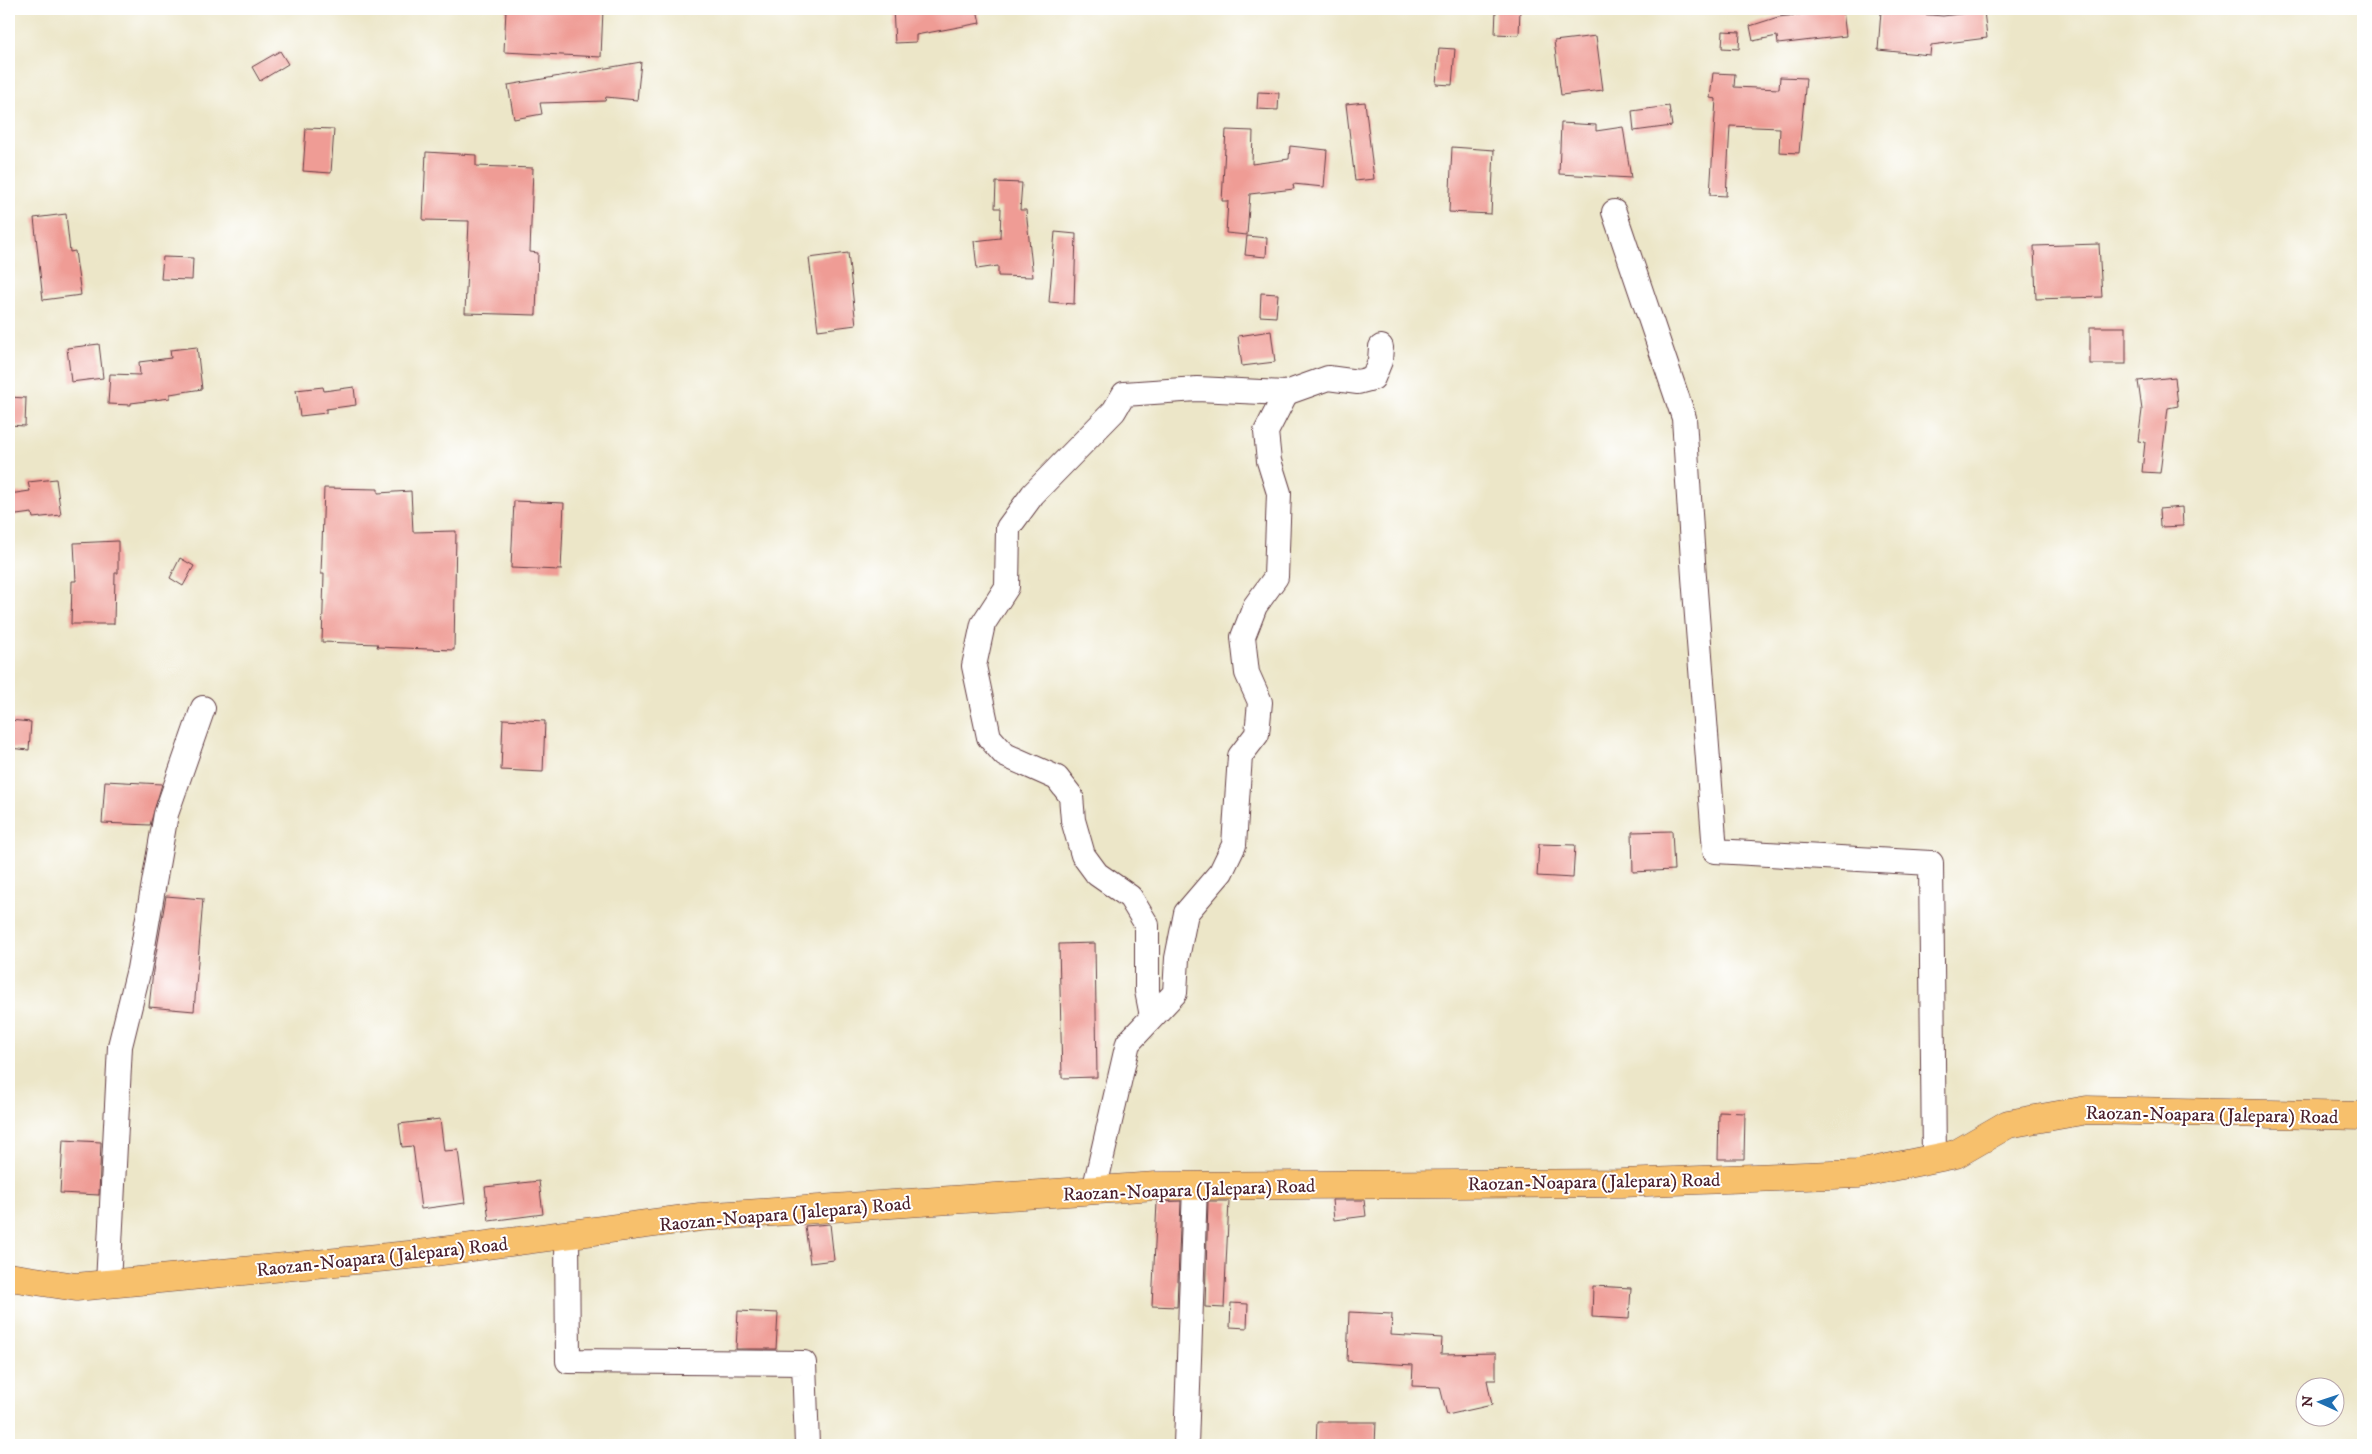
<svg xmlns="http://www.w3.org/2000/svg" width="2372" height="1454" font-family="'IM FELL DW Pica',serif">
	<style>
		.building { fill: #ef9c95 }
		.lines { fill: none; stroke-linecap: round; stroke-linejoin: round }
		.minor-casing { stroke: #623d43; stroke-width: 26 }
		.major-casing { stroke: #623d43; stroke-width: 29 }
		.minor { stroke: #fff; stroke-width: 24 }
		.major { stroke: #f7c06c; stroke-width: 28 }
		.labels { text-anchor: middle; stroke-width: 4; stroke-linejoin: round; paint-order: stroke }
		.street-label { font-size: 19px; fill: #4a1f2b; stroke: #fff }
	</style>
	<rect width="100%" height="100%" fill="#fff"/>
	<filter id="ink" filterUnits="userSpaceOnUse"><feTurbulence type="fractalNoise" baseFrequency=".02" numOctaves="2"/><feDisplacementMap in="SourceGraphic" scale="10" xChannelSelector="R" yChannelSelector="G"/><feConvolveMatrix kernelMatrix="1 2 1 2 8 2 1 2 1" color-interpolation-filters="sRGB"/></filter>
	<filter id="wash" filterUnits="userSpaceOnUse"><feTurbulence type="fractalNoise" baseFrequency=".0096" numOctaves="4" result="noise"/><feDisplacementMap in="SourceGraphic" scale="20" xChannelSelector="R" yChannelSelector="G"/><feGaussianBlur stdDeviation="1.12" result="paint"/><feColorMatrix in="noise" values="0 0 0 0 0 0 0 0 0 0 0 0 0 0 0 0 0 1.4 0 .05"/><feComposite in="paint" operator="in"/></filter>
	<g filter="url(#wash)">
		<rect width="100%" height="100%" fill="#ece6c8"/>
		<g id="blocks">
			<g class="building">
				<polygon points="506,9 603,9 601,57 504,52"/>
				<polygon points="893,9 977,9 980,23 916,35 916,42 895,43"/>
				<polygon points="1496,9 1520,9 1519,35 1495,34"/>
				<polygon points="1843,10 1846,36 1778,44 1777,36 1753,41 1750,26 1778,17"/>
				<polygon points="1881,11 1943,16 1984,11 1987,38 1931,45 1930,55 1878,50"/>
				<polygon points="1723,31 1740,32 1739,49 1722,48"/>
				<polygon points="1596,36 1603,90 1561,95 1554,41"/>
				<polygon points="1439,48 1455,49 1452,85 1436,84"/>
				<polygon points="280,51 288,64 260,81 252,67"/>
				<polygon points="641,62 637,100 606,97 605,101 540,103 542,114 514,119 508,85"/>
				<polygon points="1713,73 1735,74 1734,87 1779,89 1780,77 1806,78 1799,153 1779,152 1780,128 1730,126 1726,196 1710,195 1716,99 1710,98"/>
				<polygon points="1258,92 1279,93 1278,110 1257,109"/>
				<polygon points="1365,102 1374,179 1355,181 1346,104"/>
				<polygon points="1669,106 1672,126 1634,131 1632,111"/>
				<polygon points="1561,123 1596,125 1596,131 1623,127 1631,178 1559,174"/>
				<polygon points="306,128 334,129 331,173 303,171"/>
				<polygon points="1226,130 1253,131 1252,164 1289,159 1290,146 1327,150 1324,187 1293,184 1294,189 1250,194 1247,235 1226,233 1228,201 1222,201"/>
				<polygon points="1452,147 1494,150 1491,214 1449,212"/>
				<polygon points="426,152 476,155 476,166 533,168 530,252 538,253 536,315 465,313 469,221 423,220"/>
				<polygon points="996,182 1022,183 1020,210 1026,210 1033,277 998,276 998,266 977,269 974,241 1000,238 1001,208 995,208"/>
				<polygon points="66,214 70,252 75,251 81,295 43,300 34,218"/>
				<polygon points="1055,232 1076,234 1074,304 1049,302"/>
				<polygon points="1247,236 1267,238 1266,257 1245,255"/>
				<polygon points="2099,244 2102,297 2036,299 2034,246"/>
				<polygon points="848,253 856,325 818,330 809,258"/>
				<polygon points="163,257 193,258 192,280 161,279"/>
				<polygon points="1261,293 1278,294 1276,317 1260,316"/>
				<rect x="2090" y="327" width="36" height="37"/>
				<polygon points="1271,331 1275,362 1242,366 1238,336"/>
				<polygon points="99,344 103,378 71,382 67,348"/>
				<polygon points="197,347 202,389 170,394 170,398 131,403 131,405 108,404 110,374 140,375 139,362 171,358 170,350"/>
				<polygon points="2175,377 2178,406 2168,408 2160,473 2142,472 2145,442 2138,441 2142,410 2138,381"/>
				<polygon points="323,387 324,391 354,387 356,405 326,409 326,413 300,416 296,390"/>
				<polygon points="9,397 26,398 25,426 9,425"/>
				<polygon points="56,479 61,515 33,518 32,513 9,516 9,494 30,491 28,482"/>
				<polygon points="324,488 378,489 378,493 411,491 413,532 456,531 454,650 377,647 378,644 322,642 324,574 321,574"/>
				<polygon points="514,501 564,503 561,570 511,568"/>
				<polygon points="2182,507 2183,526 2160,527 2159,509"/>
				<polygon points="118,541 118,573 115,573 114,624 71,624 72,581 76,581 74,543"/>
				<polygon points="180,558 194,566 183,586 170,578"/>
				<polygon points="503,719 545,721 543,772 501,770"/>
				<polygon points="9,720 31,722 29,750 9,748"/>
				<polygon points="105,781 162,784 150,825 102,823"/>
				<polygon points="1672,831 1674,870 1633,872 1632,832"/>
				<polygon points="1539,844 1575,845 1573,878 1537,876"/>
				<polygon points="166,896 203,899 194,1011 149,1007 153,971"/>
				<polygon points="1095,943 1097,1077 1062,1078 1059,944"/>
				<polygon points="1719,1112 1745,1113 1744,1159 1718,1159"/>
				<polygon points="440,1119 444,1151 458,1150 465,1203 421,1209 413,1146 402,1147 399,1124"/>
				<polygon points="63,1140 101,1142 99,1195 60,1193"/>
				<polygon points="539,1181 543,1214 489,1221 485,1187"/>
				<polygon points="1332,1200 1364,1200 1366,1216 1334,1220"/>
				<polygon points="1181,1201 1177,1307 1152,1306 1157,1202"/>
				<polygon points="1208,1201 1229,1201 1224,1308 1205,1307"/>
				<polygon points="830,1224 834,1260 810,1263 805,1226"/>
				<polygon points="1593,1286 1631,1288 1629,1319 1592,1317"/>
				<polygon points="1231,1303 1248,1304 1247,1328 1230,1327"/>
				<polygon points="738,1311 778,1313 776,1349 736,1349"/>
				<polygon points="1349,1312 1392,1314 1391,1335 1442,1338 1441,1354 1496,1353 1496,1380 1487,1380 1492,1405 1447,1415 1440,1387 1412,1386 1413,1365 1347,1361"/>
				<polygon points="1317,1422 1376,1422 1375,1445 1316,1445"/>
			</g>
		</g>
	</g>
	<g filter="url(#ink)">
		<use href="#blocks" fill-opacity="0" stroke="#623d43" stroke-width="1"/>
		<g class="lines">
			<g class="minor-casing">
				<g id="minor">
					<polyline points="1614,212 1684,418 1694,577 1715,851 1931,863 1934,1159"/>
					<polyline points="1152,1016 1147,991 1147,925 1130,897 1097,874 1083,855 1073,820 1071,796 1057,778 1005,755 989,737 974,666 983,624 1007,587 1008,528 1033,494 1114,411 1124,394 1197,389 1286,393 1328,378 1358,382 1373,378 1380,361 1381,347"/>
					<polyline points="1094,1191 1128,1043 1175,993 1177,958 1186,913 1221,872 1234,845 1240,756 1257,734 1260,702 1247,673 1243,637 1255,606 1276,577 1279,493 1269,461 1266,432 1286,393"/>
					<polyline points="567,1235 568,1361 804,1363 807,1445"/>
					<polyline points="108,1284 120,1046 139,969 166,814 203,708"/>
					<polyline points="1186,1445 1195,1186"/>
				</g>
			</g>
			<g class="major-casing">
				<polyline id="major" points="9,1277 76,1287 419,1254 700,1217 1156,1186 1621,1183 1858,1174 1956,1154 2008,1124 2087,1110 2363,1116"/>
			</g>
			<use href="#minor" class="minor"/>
			<use href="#major" class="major"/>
		</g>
	</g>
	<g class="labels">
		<g class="street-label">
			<text transform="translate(2212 1114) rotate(1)" y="7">Raozan-Noapara (Jalepara) Road</text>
			<text transform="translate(1594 1181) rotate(-1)" y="7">Raozan-Noapara (Jalepara) Road</text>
			<text transform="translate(1189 1189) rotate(-2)" y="7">Raozan-Noapara (Jalepara) Road</text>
			<text transform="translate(785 1213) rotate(-5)" y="7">Raozan-Noapara (Jalepara) Road</text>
			<text transform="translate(382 1256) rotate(-6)" y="7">Raozan-Noapara (Jalepara) Road</text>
		</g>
	</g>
	<rect width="2372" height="1454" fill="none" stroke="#fff" stroke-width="30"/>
	<g transform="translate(2320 1402) rotate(273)"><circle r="24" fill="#ffffff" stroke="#b7a5aa"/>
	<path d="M0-4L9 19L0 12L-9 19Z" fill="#1f6fb2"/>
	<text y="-8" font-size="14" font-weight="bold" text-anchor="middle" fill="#4a1f2b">N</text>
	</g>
</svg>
